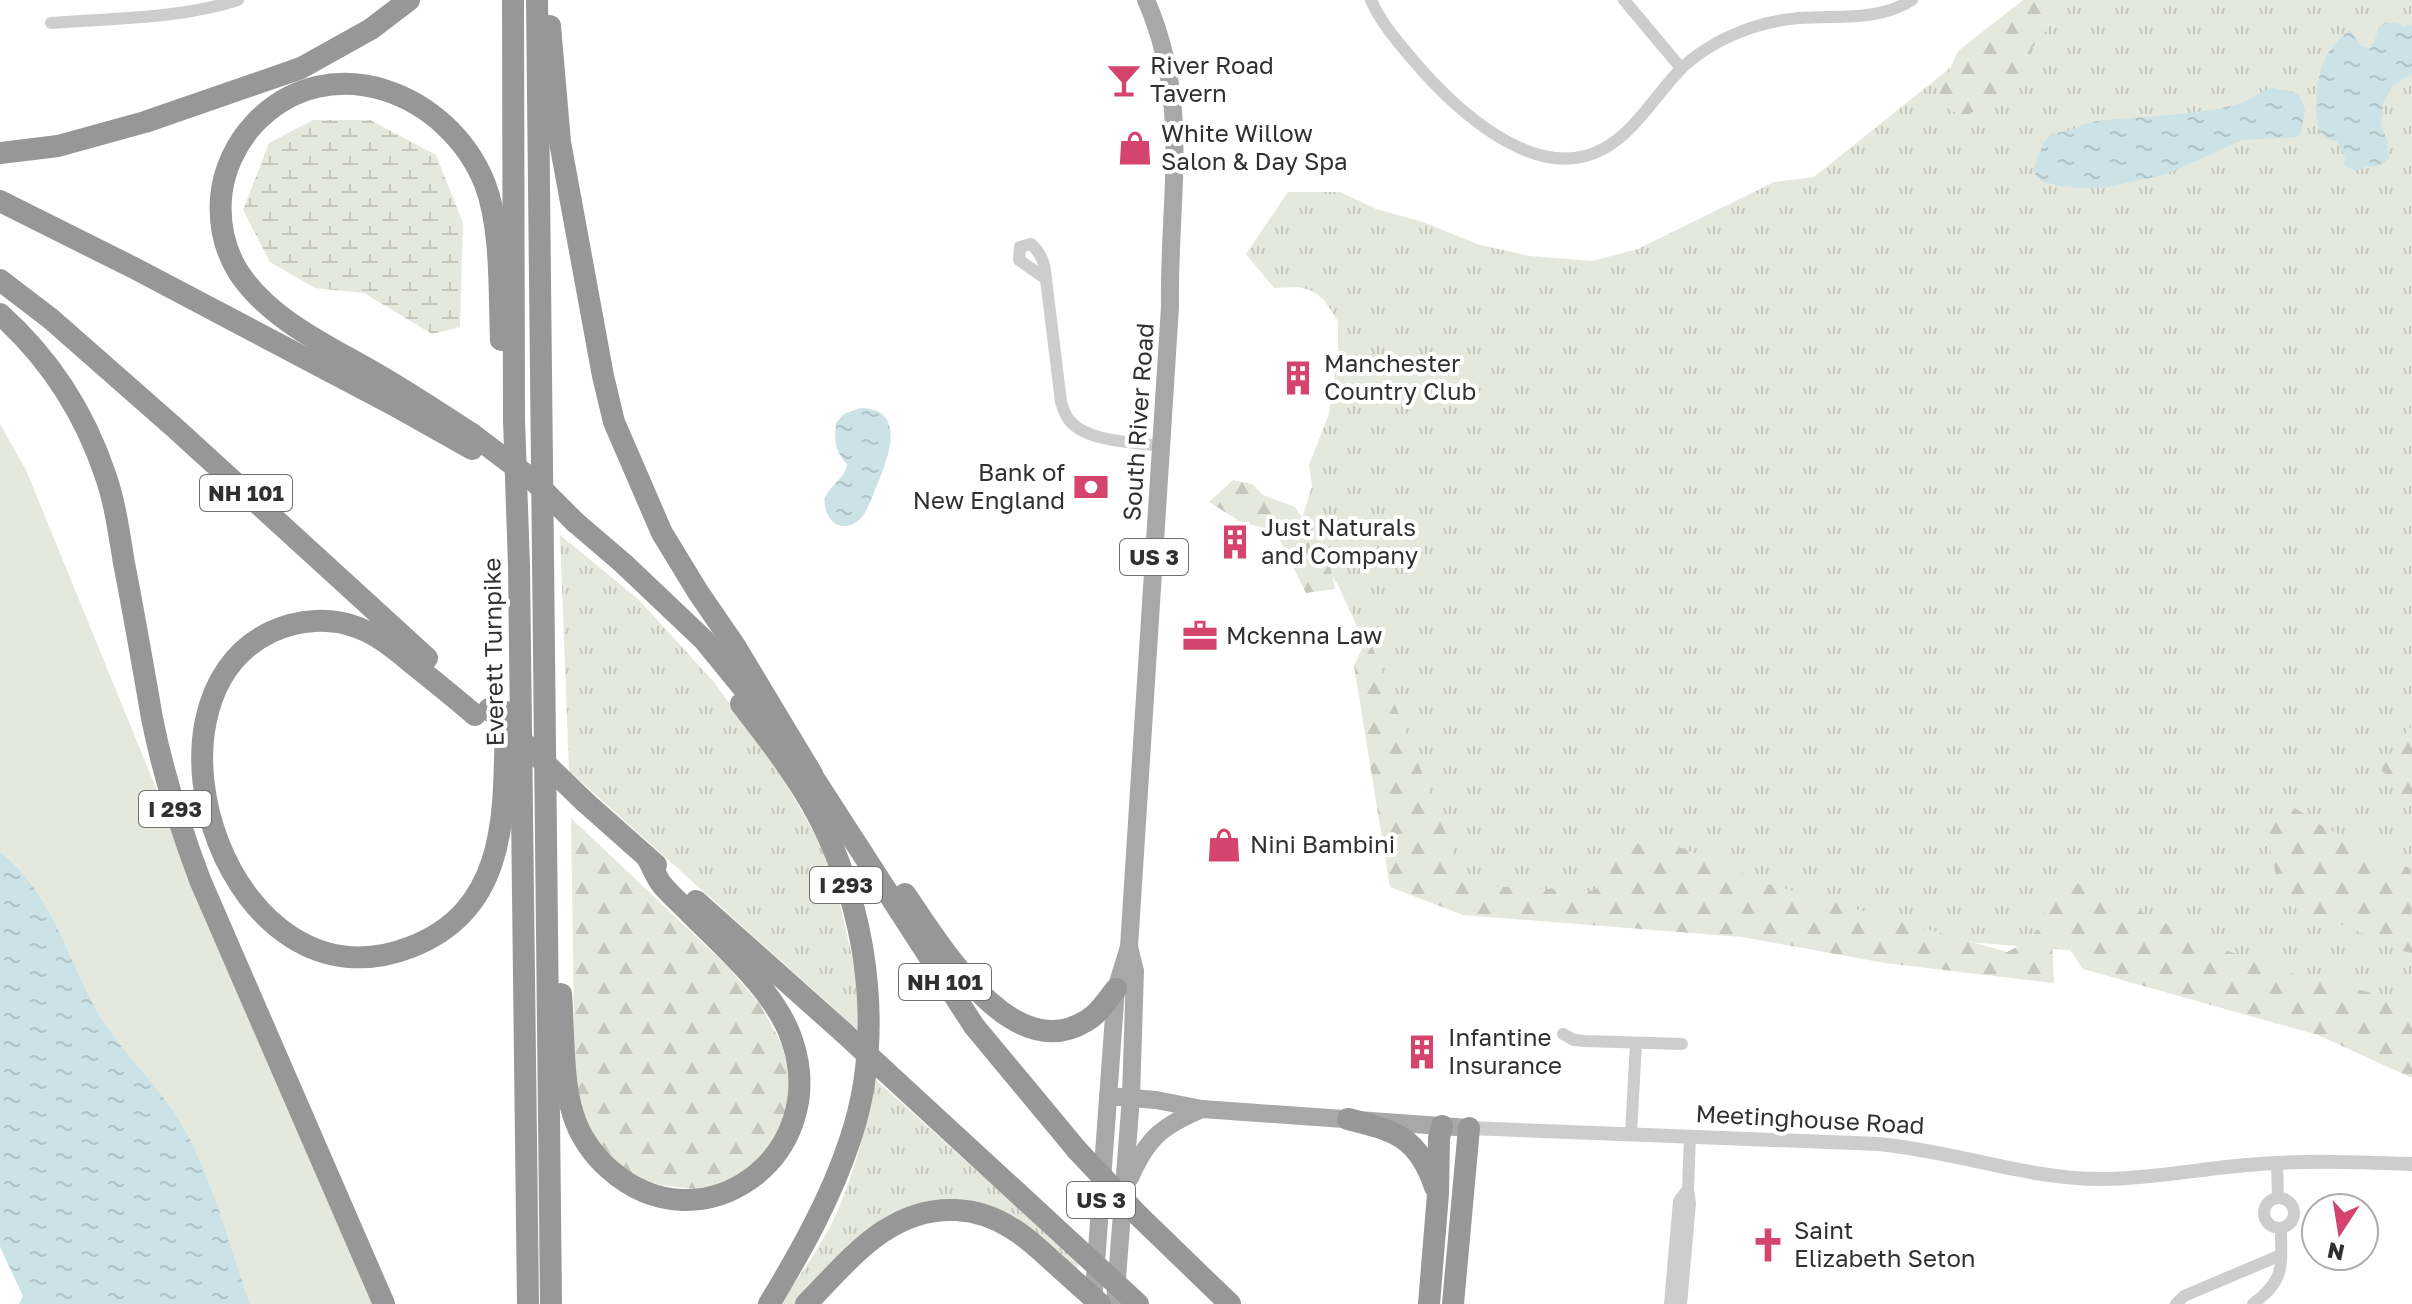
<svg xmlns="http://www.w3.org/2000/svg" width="2412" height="1304" font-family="'Golos Text',sans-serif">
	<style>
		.grass { fill: url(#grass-tufts) }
		.forest { fill: url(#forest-firs) }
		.wetland { fill: url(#wetland-marsh) }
		.green { fill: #e5e8dc }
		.water { fill: url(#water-ripples) }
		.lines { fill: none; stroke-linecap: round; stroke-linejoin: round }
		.minor { stroke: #cdcdcd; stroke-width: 12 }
		.tertiary { stroke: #cdcdcd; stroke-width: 14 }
		.primary { stroke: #a8a8a8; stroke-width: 18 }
		.motorway { stroke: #979797; stroke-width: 22 }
		.motorway-bridge { stroke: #979797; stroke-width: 22 }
		.labels { text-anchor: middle; stroke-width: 8; stroke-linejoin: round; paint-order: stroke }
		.shield { fill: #fff; stroke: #6e6e6e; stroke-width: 2 }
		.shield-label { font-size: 22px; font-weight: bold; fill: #303030 }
		.poi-label { font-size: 24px; fill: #303030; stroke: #fff; text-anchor: start }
		.street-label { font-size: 24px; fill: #303030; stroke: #fff }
	</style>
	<defs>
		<pattern id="grass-tufts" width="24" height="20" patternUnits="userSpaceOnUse" patternTransform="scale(2)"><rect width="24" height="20" fill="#e5e8dc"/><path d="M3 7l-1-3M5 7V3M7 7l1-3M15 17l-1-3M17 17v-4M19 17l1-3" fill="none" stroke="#c5c7bd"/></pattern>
		<pattern id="forest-firs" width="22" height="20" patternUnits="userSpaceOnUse" patternTransform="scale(2)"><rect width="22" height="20" fill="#e5e8dc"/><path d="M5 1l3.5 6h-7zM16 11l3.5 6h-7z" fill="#c5c7bd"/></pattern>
		<pattern id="wetland-marsh" width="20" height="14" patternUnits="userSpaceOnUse" patternTransform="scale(2)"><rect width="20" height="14" fill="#e5e8dc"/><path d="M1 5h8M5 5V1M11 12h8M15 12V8" fill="none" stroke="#c5c7bd"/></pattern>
		<pattern id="water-ripples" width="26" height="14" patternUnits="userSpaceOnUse" patternTransform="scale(2)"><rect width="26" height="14" fill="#cbe2e7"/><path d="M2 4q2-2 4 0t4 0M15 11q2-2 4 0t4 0" fill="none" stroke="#afc2c6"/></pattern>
	</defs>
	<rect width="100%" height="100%" fill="#fff"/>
	<g class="grass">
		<polygon points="2035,0 2412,0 2412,1038 2132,955 1979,943 1876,923 1439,889 1356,624 1337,583 1298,532 1312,486 1309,465 1329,414 1338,348 1338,321 1324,300 1312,291 1299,287 1274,288 1246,254 1288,192 1340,192 1376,209 1423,222 1477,244 1529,256 1592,261 1638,249 1774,182 1814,177"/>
		<polygon points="560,535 638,599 713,681 777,768 830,861 855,970 859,1031 569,771"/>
		<path d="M876,1080L1079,1263L1076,1272L987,1205L871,1236L795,1304H780C801,1274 823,1244 838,1210C856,1168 866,1124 876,1080Z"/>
	</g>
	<g class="forest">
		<polygon points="2023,0 2071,0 2032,48 2014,83 1964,118 1936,101 1958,51"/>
		<polygon points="1233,480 1252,484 1263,495 1295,507 1309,528 1330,566 1335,589 1306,593 1275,531 1241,522 1209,502"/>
		<polygon points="1368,636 1466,885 1591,891 1607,884 1614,860 1650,835 1768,884 2007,952 2028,941 2037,929 2052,941 2054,983 1885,963 1742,937 1463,915 1390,887 1354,666"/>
		<polygon points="2412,725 2412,800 2405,798 2380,768"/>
		<polygon points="2277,804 2292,806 2322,826 2411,869 2412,953 2398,950 2349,927 2287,905 2280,892 2268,840"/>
		<polygon points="571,818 726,965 760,1004 782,1045 792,1084 784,1119 772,1147 738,1176 717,1185 694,1189 662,1185 636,1179 601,1154 575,1093"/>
		<path d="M2079,883C2136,909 2194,938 2253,961C2305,980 2360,986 2412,1006V1078L2318,1035L2083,969L2035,898Z"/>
	</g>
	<polygon class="wetland" points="313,120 370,120 436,155 463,223 460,327 432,334 364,293 315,288 270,262 243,210 269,143"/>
	<path class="green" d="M0,424L26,470L207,913L381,1304H250C230,1246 212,1176 181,1123C157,1083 120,1051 97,1011C67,957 51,891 0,852Z"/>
	<g class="water">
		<path d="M2387,22L2400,24L2405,28L2407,24L2412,26V74L2393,85L2383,104L2381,124L2387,141L2389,158C2381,165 2377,167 2367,166C2358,172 2353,171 2344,165L2345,158L2337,142C2331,140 2324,139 2321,133C2312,116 2317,75 2325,59C2331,47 2340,38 2350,30L2360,45L2369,48L2374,42L2379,27Z"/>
		<path d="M2273,88L2291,91L2299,94L2305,110L2301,134L2296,137L2242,140L2167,174L2103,188H2076L2045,183L2038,178L2033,170L2043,144L2052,133C2071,133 2082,122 2099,121C2144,116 2190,116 2235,105C2250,102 2259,90 2273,88Z"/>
		<path d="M860,408C907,408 889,457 877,485C873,494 868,510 861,518C846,533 829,526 825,507C821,488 846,481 847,464C835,452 834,440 836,423L844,414Z"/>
		<path d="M0,852C51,891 67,957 97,1011C120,1051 157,1083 181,1123C212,1176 230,1246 250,1304H19L23,1296L0,1247Z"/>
	</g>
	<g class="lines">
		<g class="minor">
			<path d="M1371,0C1381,23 1397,41 1413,60C1453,107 1535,186 1603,149C1634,133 1655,96 1679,71C1694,55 1719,40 1740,32C1759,24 1779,20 1799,18C1838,15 1877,22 1912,0"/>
			<polyline points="1624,0 1681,68"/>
			<path d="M51,23C113,18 179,19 238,0"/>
			<path d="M1031,244C1042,254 1045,264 1046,279L1019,260L1020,247Z"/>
			<path d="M1046,279L1061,402C1063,408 1065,415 1069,420C1086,442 1134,442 1160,446"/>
			<polyline points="1563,1034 1574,1040 1585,1041 1682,1044"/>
			<polyline points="1631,1133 1636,1043"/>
			<polyline points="2277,1162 2278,1198"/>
			<circle cx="2279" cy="1213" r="15"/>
			<polyline points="1670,1304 1679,1201 1688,1189"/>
			<polyline points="1681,1304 1690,1203 1688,1189 1690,1136"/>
			<polyline points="2176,1304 2184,1296 2281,1255"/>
			<path d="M2253,1304C2286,1279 2281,1267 2281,1228"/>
		</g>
		<path class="tertiary" d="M1469,1128L1879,1144C1954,1151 2026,1179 2102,1179C2150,1179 2199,1169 2247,1165C2302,1160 2357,1162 2412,1164"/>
		<g class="primary">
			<polyline points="1108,1096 1156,1100 1202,1109 1469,1128"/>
			<path d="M1130,1178C1147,1138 1162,1126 1202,1109"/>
			<path d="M1093,1304L1116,989L1129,947L1170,307C1168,198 1192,105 1146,0"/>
			<polyline points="1115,1304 1131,1097 1135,971 1129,947"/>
		</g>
		<g class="motorway">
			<polyline points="513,0 514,420 519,566 528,1304"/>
			<polyline points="537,0 551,1304"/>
			<polyline points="550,26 560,142 603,376 614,422 662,533 698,592 735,646 812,774"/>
			<polyline points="0,153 58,146 145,122 301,68 371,29 409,0"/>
			<polyline points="0,201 136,269 392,404 472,449"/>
			<polyline points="0,280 51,319 175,428 427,658"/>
			<path d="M0,314C49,358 84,412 105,474C115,502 119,533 124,563C134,614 143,666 152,718C163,774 180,827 200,880L384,1304"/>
			<path d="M472,434C441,414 411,394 380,376C331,347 272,322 239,273C225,251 219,225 221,198C223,171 236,143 255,123C330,45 449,93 485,184C502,229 499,292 501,340"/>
			<polyline points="575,522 624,564 704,640 762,711"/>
			<path d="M741,704C773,745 807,789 828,836C870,929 883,1043 850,1140C831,1198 800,1253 769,1304"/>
			<path d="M475,715C455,698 434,681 414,665C397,651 380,636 359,628C331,617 299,619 271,632C125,702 230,1018 411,947C514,907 503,802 506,712"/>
			<polyline points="804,763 974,1026 1077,1150"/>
			<polyline points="585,802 656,865"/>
			<path d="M905,894C940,944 1011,1067 1086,1021C1099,1014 1107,1000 1116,989"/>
			<polyline points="696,901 843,1032"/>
			<path d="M561,994C564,1030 562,1081 573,1114C579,1135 593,1155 609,1169C701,1251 832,1157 792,1040C776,991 721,945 686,909C677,900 667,892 660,882C655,874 651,864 646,856"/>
			<polyline points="884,1070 1074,1245"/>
			<path d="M1348,1119C1396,1131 1418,1137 1435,1187"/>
			<polyline points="1139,1216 1230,1304"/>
			<path d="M806,1304C849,1261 888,1207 956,1210C976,1211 996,1218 1013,1229C1031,1240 1045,1255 1060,1268"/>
			<polyline points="1429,1304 1438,1194 1439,1138 1442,1126"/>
			<polyline points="1453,1304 1469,1128"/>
		</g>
		<g class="motorway-bridge">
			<polyline points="472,434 533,480 575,522"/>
			<polyline points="489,709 585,802"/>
			<polyline points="843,1032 884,1070"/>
			<polyline points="1077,1150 1139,1216"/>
			<polyline points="1074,1245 1138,1304"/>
			<polyline points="1060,1268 1100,1304"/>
		</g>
	</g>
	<defs>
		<g id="bar-bare" transform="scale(2.76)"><path d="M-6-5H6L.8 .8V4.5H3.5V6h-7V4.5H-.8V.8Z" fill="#d5446c" stroke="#fff" stroke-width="2.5" paint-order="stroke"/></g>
		<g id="shop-bare" transform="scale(2.76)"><path d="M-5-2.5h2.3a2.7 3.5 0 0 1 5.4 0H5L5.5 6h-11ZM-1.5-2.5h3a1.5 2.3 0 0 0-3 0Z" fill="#d5446c" stroke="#fff" stroke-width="2.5" paint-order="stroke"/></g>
		<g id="building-bare" transform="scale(2.76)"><path d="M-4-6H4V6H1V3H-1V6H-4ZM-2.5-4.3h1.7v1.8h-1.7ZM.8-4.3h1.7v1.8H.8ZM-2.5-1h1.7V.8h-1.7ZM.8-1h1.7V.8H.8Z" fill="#d5446c" stroke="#fff" stroke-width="2.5" paint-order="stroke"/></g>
		<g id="bank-bare" transform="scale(2.76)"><path d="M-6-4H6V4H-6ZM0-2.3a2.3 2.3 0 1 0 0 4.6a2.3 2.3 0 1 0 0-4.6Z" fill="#d5446c" stroke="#fff" stroke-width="2.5" paint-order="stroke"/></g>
		<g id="office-bare" transform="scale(2.76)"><path d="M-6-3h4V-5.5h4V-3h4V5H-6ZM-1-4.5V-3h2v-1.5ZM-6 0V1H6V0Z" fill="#d5446c" stroke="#fff" stroke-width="2.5" paint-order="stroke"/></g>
		<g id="church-bare" transform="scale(2.76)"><path d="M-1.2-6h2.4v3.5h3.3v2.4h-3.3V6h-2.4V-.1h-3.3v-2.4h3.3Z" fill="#d5446c" stroke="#fff" stroke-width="2.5" paint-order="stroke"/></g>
	</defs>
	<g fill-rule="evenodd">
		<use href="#bar-bare" x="1124" y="80"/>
		<use href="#shop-bare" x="1135" y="148"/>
		<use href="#building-bare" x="1298" y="378"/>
		<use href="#bank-bare" x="1091" y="487"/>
		<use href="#building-bare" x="1235" y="542"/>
		<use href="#office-bare" x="1200" y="636"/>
		<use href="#shop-bare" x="1224" y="845"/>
		<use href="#building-bare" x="1422" y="1052"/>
		<use href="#church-bare" x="1768" y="1245"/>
	</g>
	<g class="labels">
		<g class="shield">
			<rect x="200" y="475" width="92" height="36" rx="6"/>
			<rect x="1120" y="539" width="68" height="36" rx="6"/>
			<rect x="139" y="791" width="72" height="36" rx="6"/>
			<rect x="810" y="867" width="72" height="36" rx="6"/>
			<rect x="899" y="964" width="92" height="36" rx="6"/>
			<rect x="1067" y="1182" width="68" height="36" rx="6"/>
		</g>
		<g class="shield-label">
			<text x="246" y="501">NH 101</text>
			<text x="1154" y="565">US 3</text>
			<text x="175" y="817">I 293</text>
			<text x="846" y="893">I 293</text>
			<text x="945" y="990">NH 101</text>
			<text x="1101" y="1208">US 3</text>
		</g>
		<g class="poi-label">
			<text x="1150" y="74">River Road<tspan x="1150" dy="28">Tavern</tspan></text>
			<text x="1161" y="142">White Willow<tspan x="1161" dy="28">Salon &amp; Day Spa</tspan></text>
			<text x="1324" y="372">Manchester<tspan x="1324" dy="28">Country Club</tspan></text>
			<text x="1065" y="481" text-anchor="end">Bank of<tspan x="1065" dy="28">New England</tspan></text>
			<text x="1261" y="536">Just Naturals<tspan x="1261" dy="28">and Company</tspan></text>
			<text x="1226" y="644">Mckenna Law</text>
			<text x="1250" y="853">Nini Bambini</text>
			<text x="1448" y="1046">Infantine<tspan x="1448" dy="28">Insurance</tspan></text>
			<text x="1794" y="1239">Saint<tspan x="1794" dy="28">Elizabeth Seton</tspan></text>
		</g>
		<g class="street-label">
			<text transform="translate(1139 422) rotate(-86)" y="8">South River Road</text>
			<text transform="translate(494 652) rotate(-91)" y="8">Everett Turnpike</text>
			<text transform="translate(1810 1120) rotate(3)" y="8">Meetinghouse Road</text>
		</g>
	</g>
	<g transform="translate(2340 1232) rotate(192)"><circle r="38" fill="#ffffff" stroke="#acacac" stroke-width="2"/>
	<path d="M0-6L14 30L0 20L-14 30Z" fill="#d5446c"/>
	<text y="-12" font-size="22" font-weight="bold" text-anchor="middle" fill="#303030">N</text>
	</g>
</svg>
